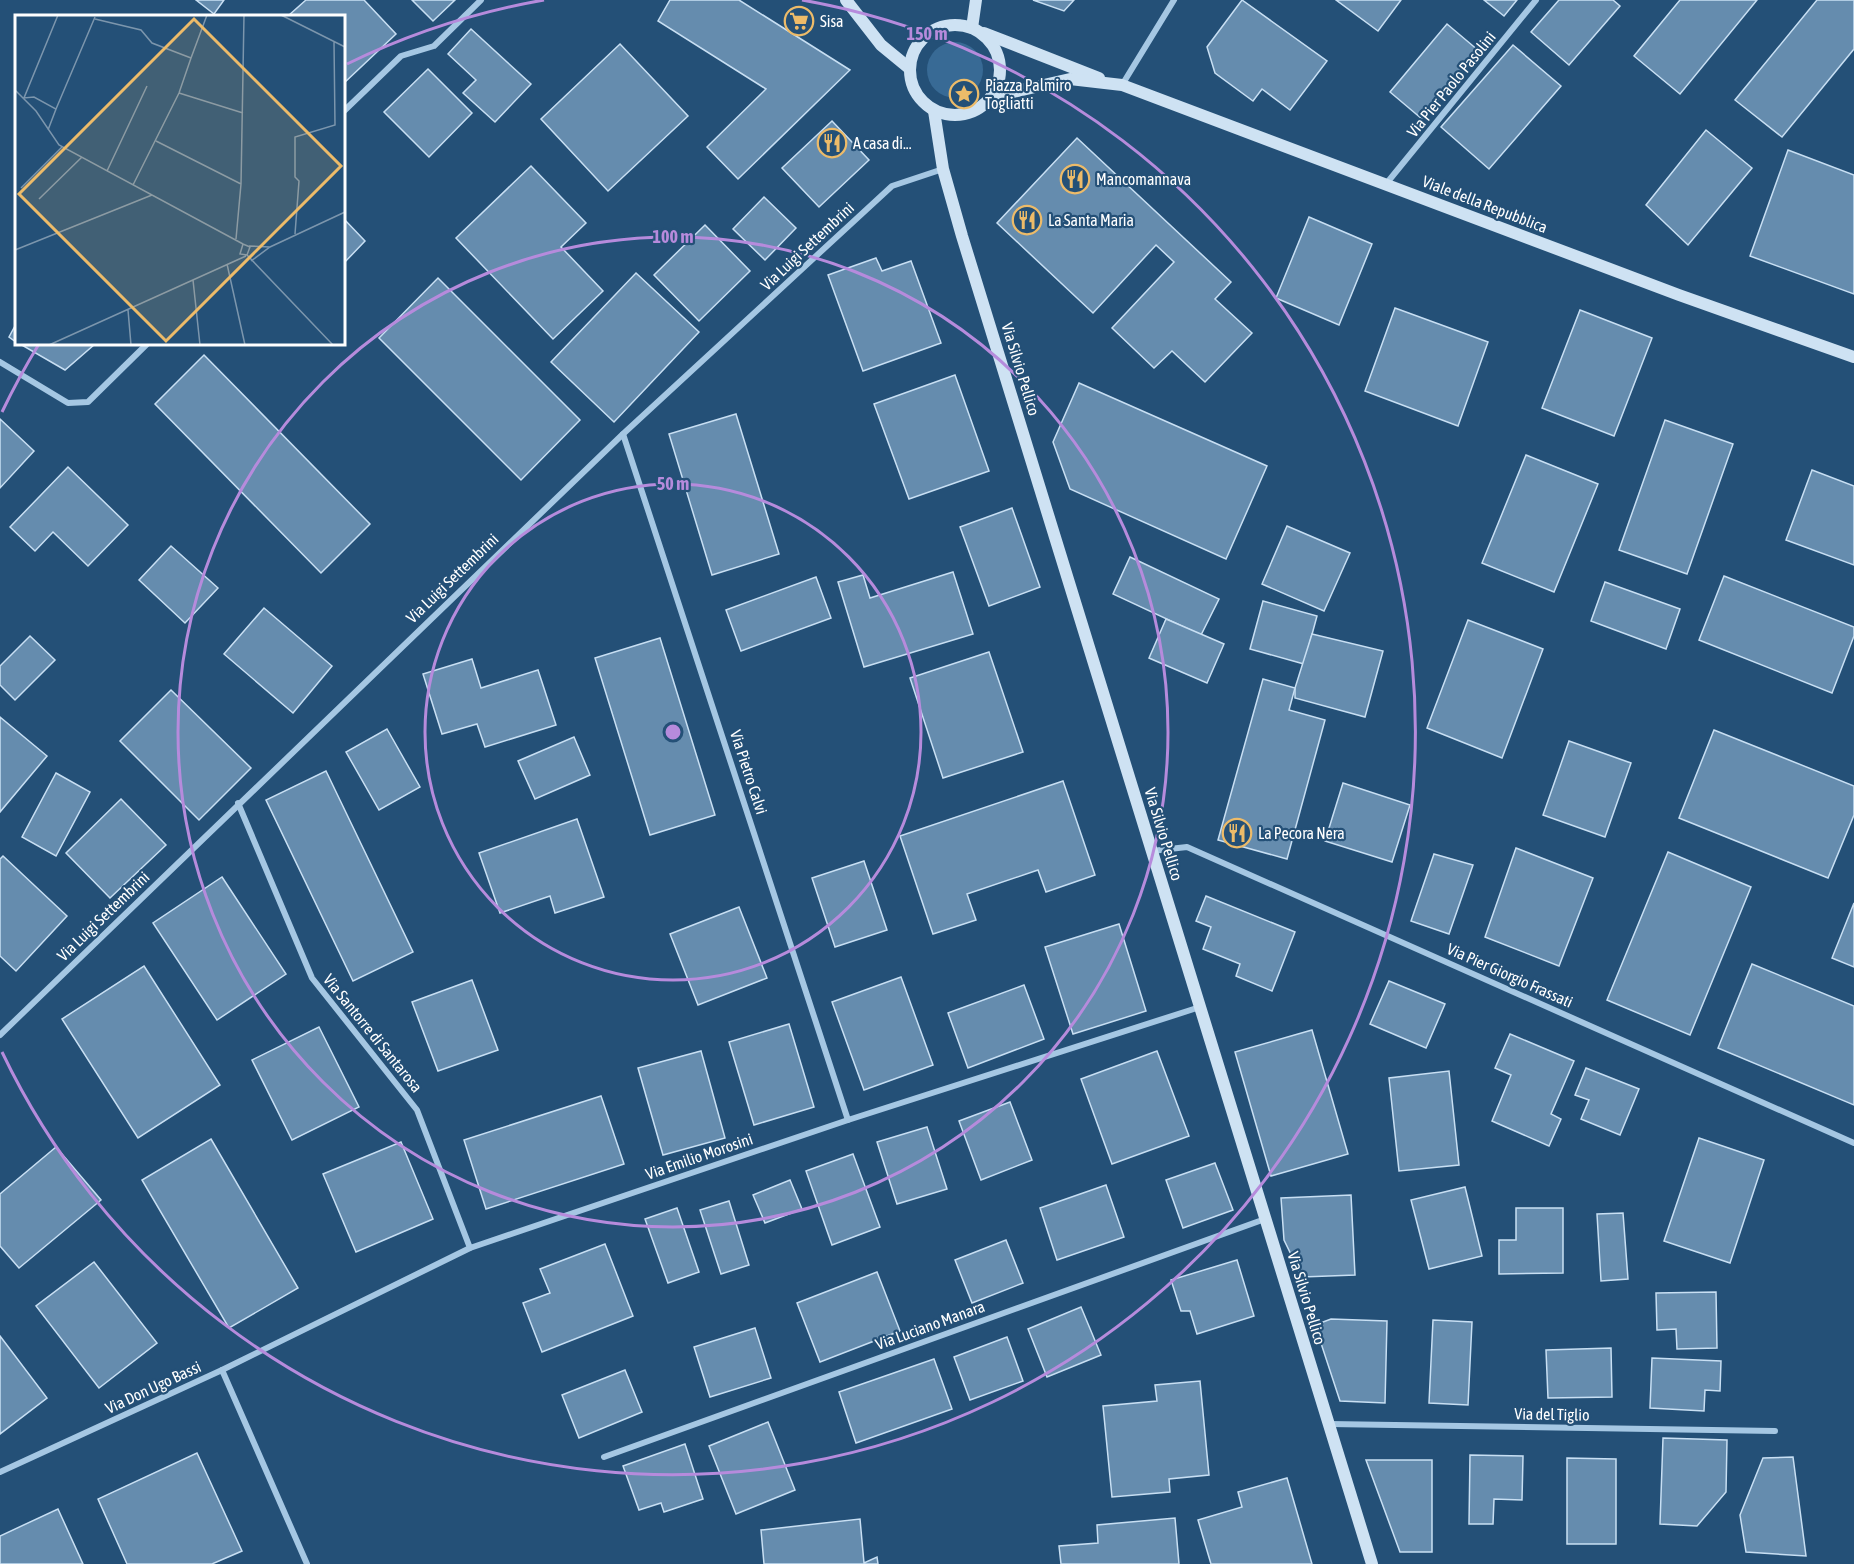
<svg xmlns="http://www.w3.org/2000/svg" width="1854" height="1564" font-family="'Asap Condensed',sans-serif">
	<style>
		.grass { fill: #386a95 }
		.building { fill: #658cae; stroke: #c8dff3; stroke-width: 1.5 }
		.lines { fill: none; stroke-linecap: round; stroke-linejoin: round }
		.street { stroke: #a5c7e3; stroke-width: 6 }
		.secondary { stroke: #cee2f3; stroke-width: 12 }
		.ring { fill: none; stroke: #b68bdc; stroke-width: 3 }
		.labels { text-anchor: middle; stroke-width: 4.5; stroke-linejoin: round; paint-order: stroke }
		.poi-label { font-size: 16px; fill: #fff; stroke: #245077; text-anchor: start }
		.street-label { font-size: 16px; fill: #fff; stroke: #245077 }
		.inset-road { fill: none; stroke: #7c96ad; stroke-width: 1.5 }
		.view { fill: #edbb69; fill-opacity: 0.15; stroke: #edbb69; stroke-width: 3 }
		.inset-edge { fill: none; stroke: #fff; stroke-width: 3 }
		.centre { fill: #b68bdc; stroke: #245077; stroke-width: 3 }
		.ring-label { font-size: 18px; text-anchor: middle; font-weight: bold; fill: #b68bdc; stroke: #245077; stroke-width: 4.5; stroke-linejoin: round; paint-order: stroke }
	</style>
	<rect width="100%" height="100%" fill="#245077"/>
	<circle class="grass" cx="955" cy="70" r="28"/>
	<g class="building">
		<polygon points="196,0 224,0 214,14"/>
		<polygon points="306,0 364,0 396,34 344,83 344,16 288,16"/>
		<polygon points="412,0 455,0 433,21"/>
		<polygon points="670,0 739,0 850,70 738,179 707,147 766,89 658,21"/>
		<polygon points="1033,0 1074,0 1064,11"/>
		<polygon points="1242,0 1327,61 1290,110 1262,89 1253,101 1215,73 1207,47"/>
		<polygon points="1336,0 1401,0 1378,31"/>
		<polygon points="1484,0 1517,0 1504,16"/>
		<polygon points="1559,0 1613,0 1620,6 1569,65 1531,32"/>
		<polygon points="1680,0 1757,0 1680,94 1634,56"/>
		<polygon points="1817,0 1854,0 1854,49 1782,137 1735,100"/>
		<polygon points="1447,24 1479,51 1422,119 1390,92"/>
		<polygon points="471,29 531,84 495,122 463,93 476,80 448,54"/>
		<polygon points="620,44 688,116 608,191 541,119"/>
		<polygon points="1513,45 1561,86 1489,169 1441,127"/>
		<polygon points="428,69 472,113 429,157 384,112"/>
		<polygon points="832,121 869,160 819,207 782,168"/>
		<polygon points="1706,130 1752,168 1688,245 1646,205"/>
		<polygon points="1077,138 1231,282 1215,299 1252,333 1205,382 1172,351 1154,368 1112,328 1174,262 1156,245 1093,313 997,223"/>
		<polygon points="1788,150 1854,175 1854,294 1750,256"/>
		<polygon points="531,166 586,223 561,247 603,291 553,339 456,238"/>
		<polygon points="764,197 796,228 765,260 733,229"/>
		<polygon points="1309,217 1372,244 1339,325 1276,298"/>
		<polygon points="344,219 365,241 344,263"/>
		<polygon points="705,225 750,271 699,321 654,275"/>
		<polygon points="876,258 882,271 911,261 941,343 863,371 828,275"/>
		<polygon points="636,273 699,332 614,422 551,362"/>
		<polygon points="438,278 580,420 521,480 379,338"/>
		<polygon points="1395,308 1488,342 1458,426 1365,391"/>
		<polygon points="1580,310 1652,338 1614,436 1542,408"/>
		<polygon points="16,324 16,342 9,337"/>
		<polygon points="20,344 95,344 65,370"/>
		<polygon points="204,355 370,524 321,573 155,404"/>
		<polygon points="955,375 989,471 909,499 874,404"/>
		<polygon points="1079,383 1267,466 1226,559 1070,489 1053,442"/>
		<polygon points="736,414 779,554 712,575 669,434"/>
		<polygon points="0,419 34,451 0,488"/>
		<polygon points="1665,420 1733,444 1687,574 1619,550"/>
		<polygon points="1526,455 1598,484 1554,592 1482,563"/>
		<polygon points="68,467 128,525 88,566 53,532 35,551 10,527"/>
		<polygon points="1812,470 1854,486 1854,565 1786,540"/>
		<polygon points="1012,508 1040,587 989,606 960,527"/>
		<polygon points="1287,526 1350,553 1324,611 1262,584"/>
		<polygon points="171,546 218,588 185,623 139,580"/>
		<polygon points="1130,557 1219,599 1201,635 1113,594"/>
		<polygon points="953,572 973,634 864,667 838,582 863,575 870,598"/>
		<polygon points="1724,576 1854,627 1854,636 1832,693 1699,640"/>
		<polygon points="816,577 831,618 741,651 726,610"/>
		<polygon points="1605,582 1680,609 1666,649 1591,621"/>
		<polygon points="1263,601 1317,616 1304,664 1250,649"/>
		<polygon points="264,608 332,666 293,713 224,654"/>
		<polygon points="1166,619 1224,644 1207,683 1149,658"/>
		<polygon points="1468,620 1543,649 1502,758 1427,728"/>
		<polygon points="1312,634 1383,651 1365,717 1295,698 1295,688"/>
		<polygon points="30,636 55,660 15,700 0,685 0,666"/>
		<polygon points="660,638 715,815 650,835 595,658"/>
		<polygon points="989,652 1023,752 943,778 910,678"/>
		<polygon points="472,659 481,688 538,670 556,725 485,747 477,724 442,734 423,674"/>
		<polygon points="1263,679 1295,688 1289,710 1325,720 1287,859 1218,840"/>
		<polygon points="171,690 251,768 199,820 120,741"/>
		<polygon points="0,717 47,756 0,812"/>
		<polygon points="387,729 420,787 379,810 346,752"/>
		<polygon points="1714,730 1854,786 1854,815 1828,878 1679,818"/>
		<polygon points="574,737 590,775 535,799 518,761"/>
		<polygon points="1569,741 1631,763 1605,837 1543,815"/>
		<polygon points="326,771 413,952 353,981 266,800"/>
		<polygon points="56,773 90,792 56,856 22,837"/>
		<polygon points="1063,781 1095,875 1046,892 1038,870 967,894 976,920 933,934 900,836"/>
		<polygon points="1343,783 1410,805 1392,862 1325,841"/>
		<polygon points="121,799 166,845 110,898 66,853"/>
		<polygon points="577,819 604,897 555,913 550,896 500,913 479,853"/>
		<polygon points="1516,848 1593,878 1559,966 1485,937"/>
		<polygon points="1668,852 1751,887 1690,1035 1607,1000"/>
		<polygon points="1434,854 1473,865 1449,934 1411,921"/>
		<polygon points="3,856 67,916 16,971 0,956 0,859"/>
		<polygon points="864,861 887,930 835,947 812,878"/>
		<polygon points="222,877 286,974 217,1020 153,923"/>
		<polygon points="1206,896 1295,932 1272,991 1236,976 1240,964 1203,949 1211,927 1196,921"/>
		<polygon points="1854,903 1854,967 1832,958"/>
		<polygon points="739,907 767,978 698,1005 670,934"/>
		<polygon points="1119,924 1146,1011 1073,1034 1045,947"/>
		<polygon points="1752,964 1854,1006 1854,1105 1718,1048"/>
		<polygon points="144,966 220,1085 138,1138 62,1019"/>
		<polygon points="901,977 933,1065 864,1090 832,1002"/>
		<polygon points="472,980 498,1050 438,1071 412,1002"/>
		<polygon points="1389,981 1445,1004 1426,1048 1370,1024"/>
		<polygon points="1024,985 1044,1039 968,1068 948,1013"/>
		<polygon points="789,1024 814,1107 754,1125 729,1042"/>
		<polygon points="319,1027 359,1107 292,1140 252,1060"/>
		<polygon points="1312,1030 1348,1154 1271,1176 1235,1052"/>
		<polygon points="1510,1034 1574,1061 1551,1114 1561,1119 1549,1146 1492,1121 1511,1075 1495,1068"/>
		<polygon points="701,1051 725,1138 663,1155 638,1068"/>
		<polygon points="1157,1051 1189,1136 1112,1164 1081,1079"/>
		<polygon points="1586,1068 1639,1089 1620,1135 1581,1119 1589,1100 1575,1095"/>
		<polygon points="1449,1071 1459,1165 1399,1171 1389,1078"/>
		<polygon points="601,1096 624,1164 486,1209 464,1140"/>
		<polygon points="1010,1102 1032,1160 981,1180 959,1121"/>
		<polygon points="927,1127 947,1189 897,1204 877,1142"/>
		<polygon points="1699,1138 1764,1160 1730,1263 1664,1241"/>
		<polygon points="211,1139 298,1288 229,1328 142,1180"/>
		<polygon points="401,1142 433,1219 356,1252 323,1174"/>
		<polygon points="56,1147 101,1200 19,1268 0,1246 0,1194"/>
		<polygon points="853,1154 880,1227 832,1245 806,1171"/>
		<polygon points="1215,1163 1233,1210 1183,1228 1166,1180"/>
		<polygon points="790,1180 802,1209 765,1223 753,1195"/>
		<polygon points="1106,1185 1124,1237 1057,1260 1040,1208"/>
		<polygon points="1465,1187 1482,1256 1429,1269 1411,1200"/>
		<polygon points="1351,1195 1355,1275 1302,1277 1284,1240 1281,1198"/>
		<polygon points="729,1201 749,1265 721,1274 700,1210"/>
		<polygon points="677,1208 699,1272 668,1283 645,1219"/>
		<polygon points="1516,1208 1563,1208 1563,1273 1499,1274 1499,1240 1516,1240"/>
		<polygon points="1623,1213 1628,1279 1601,1281 1597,1214"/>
		<polygon points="1006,1240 1023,1283 972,1303 955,1260"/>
		<polygon points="605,1244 633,1316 542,1352 523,1303 550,1293 540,1269"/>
		<polygon points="1237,1260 1254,1316 1197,1334 1190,1311 1181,1311 1171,1280"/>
		<polygon points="94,1262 157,1343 99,1388 36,1306"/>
		<polygon points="877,1272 900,1331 820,1362 797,1303"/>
		<polygon points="1716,1292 1717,1348 1677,1349 1676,1329 1657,1330 1656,1293"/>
		<polygon points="1081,1307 1101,1355 1047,1377 1028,1329"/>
		<polygon points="1331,1319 1387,1321 1385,1403 1340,1401 1315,1325"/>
		<polygon points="1433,1320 1472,1322 1468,1405 1429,1403"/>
		<polygon points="755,1328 771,1378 710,1397 694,1347"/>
		<polygon points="0,1336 47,1398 0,1434"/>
		<polygon points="1007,1337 1023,1381 970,1400 954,1357"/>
		<polygon points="1611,1348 1612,1397 1548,1398 1546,1350"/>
		<polygon points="1652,1358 1721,1361 1720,1391 1705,1390 1704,1411 1650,1408"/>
		<polygon points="934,1359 952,1409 856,1443 839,1392"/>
		<polygon points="625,1370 642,1412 579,1438 562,1395"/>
		<polygon points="1200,1381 1209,1475 1169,1479 1170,1492 1112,1497 1103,1406 1157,1401 1155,1385"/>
		<polygon points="768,1422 795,1490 736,1514 709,1446"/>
		<polygon points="1663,1438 1727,1440 1726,1492 1697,1526 1660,1524"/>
		<polygon points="685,1444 703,1499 664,1512 661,1503 639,1510 623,1466"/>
		<polygon points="197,1453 242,1551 212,1564 127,1564 98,1499"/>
		<polygon points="1470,1455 1523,1456 1522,1500 1494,1499 1493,1524 1469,1524"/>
		<polygon points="1793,1457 1806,1556 1746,1552 1740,1515 1763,1458"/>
		<polygon points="1567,1458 1616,1459 1616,1544 1567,1544"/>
		<polygon points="1366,1460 1432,1460 1432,1552 1400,1552"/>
		<polygon points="1287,1478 1312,1564 1211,1564 1198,1520 1242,1507 1238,1492"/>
		<polygon points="58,1509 83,1564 0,1564 0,1536"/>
		<polygon points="1175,1518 1179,1564 1061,1564 1059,1546 1098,1543 1097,1525"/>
		<polygon points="860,1519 864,1563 877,1557 878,1564 764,1564 761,1530"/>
	</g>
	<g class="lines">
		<g class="street">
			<polyline points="1122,85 1174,0"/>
			<polyline points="344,111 401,56 434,46 481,0"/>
			<polyline points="1386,184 1536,0"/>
			<polyline points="0,362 68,403 88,402 147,344"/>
			<polyline points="623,434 848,1120"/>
			<polyline points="238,803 312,978 417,1110 470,1248"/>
			<polyline points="1152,851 1187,847 1854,1143"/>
			<polyline points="0,1035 623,434 892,186 943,169"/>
			<polyline points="222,1370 470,1248 848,1120 1200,1007"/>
			<polyline points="1329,1424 1775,1431"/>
			<polyline points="604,1457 1265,1219"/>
			<polyline points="0,1472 222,1370 307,1564"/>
		</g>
		<g class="secondary">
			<polyline points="846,0 881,45 909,68"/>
			<circle cx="955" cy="70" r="45"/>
			<polyline points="972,28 976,0"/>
			<polyline points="984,33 1099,78"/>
			<polyline points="991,97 1070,79 1122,85 1679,295 1854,357"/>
			<polyline points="934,111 943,169 962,236 1372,1564"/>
		</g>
	</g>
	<g class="ring">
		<circle cx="673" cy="732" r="248"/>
		<circle cx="673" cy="732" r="495"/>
		<path d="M2 412A743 743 0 0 1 39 344M347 64A743 743 0 0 1 544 0M802 0A743 743 0 1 1 2 1052"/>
	</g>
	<defs>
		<g id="supermarket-ring" transform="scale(1.5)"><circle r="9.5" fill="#245077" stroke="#edbb69" stroke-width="1.5"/><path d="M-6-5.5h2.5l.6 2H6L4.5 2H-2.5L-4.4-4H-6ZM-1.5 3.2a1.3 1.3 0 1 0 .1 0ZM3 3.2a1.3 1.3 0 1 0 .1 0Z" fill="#edbb69"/></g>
		<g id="sight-ring" transform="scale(1.5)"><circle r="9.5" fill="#245077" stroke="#edbb69" stroke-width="1.5"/><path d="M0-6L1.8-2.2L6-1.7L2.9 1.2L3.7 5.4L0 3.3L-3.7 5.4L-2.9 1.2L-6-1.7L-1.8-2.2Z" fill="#edbb69"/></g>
		<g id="restaurant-ring" transform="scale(1.5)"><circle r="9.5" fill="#245077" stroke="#edbb69" stroke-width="1.5"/><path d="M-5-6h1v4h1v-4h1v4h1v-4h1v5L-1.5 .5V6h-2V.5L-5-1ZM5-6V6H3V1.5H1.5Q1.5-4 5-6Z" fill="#edbb69"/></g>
	</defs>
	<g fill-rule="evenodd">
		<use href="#supermarket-ring" x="799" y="21"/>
		<use href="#sight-ring" x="964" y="94"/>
		<use href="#restaurant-ring" x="832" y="143"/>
		<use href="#restaurant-ring" x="1075" y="179"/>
		<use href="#restaurant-ring" x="1027" y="220"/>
		<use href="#restaurant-ring" x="1237" y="833"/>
	</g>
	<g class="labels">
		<g class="poi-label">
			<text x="820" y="27">Sisa</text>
			<text x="985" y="91">Piazza Palmiro<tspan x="985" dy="18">Togliatti</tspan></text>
			<text x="853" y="149">A casa di...</text>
			<text x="1096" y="185">Mancomannava</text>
			<text x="1048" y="226">La Santa Maria</text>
			<text x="1258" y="839">La Pecora Nera</text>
		</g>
		<g class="street-label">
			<text transform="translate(1451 84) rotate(-51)" y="6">Via Pier Paolo Pasolini</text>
			<text transform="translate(1485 204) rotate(21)" y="6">Viale della Repubblica</text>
			<text transform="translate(807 246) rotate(-43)" y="6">Via Luigi Settembrini</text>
			<text transform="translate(1021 369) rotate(73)" y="6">Via Silvio Pellico</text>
			<text transform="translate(452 578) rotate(-44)" y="6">Via Luigi Settembrini</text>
			<text transform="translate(749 772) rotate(72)" y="6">Via Pietro Calvi</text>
			<text transform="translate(1164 834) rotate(73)" y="6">Via Silvio Pellico</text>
			<text transform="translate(103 916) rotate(-44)" y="6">Via Luigi Settembrini</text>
			<text transform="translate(1510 975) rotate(24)" y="6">Via Pier Giorgio Frassati</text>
			<text transform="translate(373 1033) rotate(51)" y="6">Via Santorre di Santarosa</text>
			<text transform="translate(699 1156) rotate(-19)" y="6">Via Emilio Morosini</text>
			<text transform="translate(1307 1298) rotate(73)" y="6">Via Silvio Pellico</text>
			<text transform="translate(930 1325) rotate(-20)" y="6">Via Luciano Manara</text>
			<text transform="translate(153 1387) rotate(-25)" y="6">Via Don Ugo Bassi</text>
			<text transform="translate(1552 1414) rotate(1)" y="6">Via del Tiglio</text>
		</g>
	</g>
	<g transform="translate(15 15)">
		<rect width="330" height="330" fill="#245077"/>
		<path class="inset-road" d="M266,0L330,32M80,4L126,15L137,28L176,43L192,0M0,75L21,96L44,130L228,229M164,78L228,98M41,94L80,2M33,115L41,94L19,82L9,83L43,0M141,126L226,169M92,156L132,71M118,170L164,78L176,43M6,173L47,132M24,184L67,142M280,219L284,166L280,162V122L320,110L319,27M221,224L226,169L229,0M234,231L255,232M0,235L137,180M232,240L235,232L228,229L225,239L232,240L318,330M236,246L255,232L330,197M212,249L230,330M178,265L185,330M113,295L116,330M34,330L231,241"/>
		<path class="view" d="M179,4L326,151L151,326L4,179Z"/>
		<rect width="330" height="330" class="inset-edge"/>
	</g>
	<circle cx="673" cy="732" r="9" class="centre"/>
	<g class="ring-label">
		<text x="927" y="40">150 m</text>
		<text x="673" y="243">100 m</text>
		<text x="673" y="490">50 m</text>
	</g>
</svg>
